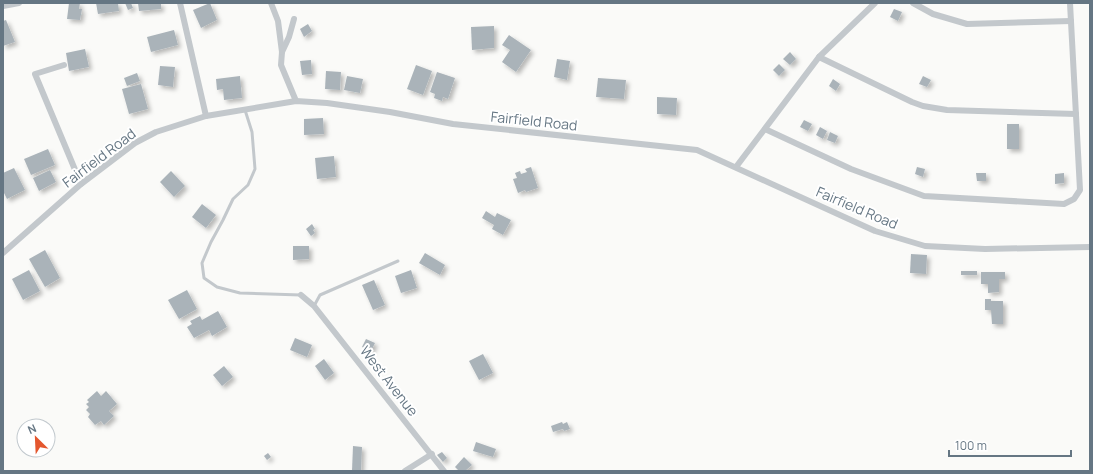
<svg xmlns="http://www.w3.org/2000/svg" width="1093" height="474" font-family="Manrope,sans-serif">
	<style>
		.building { fill: #aab3b9; filter: url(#shadow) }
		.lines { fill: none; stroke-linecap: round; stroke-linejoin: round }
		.service { stroke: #c3c8cc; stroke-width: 3 }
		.minor { stroke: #c3c8cc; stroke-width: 6 }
		.labels { text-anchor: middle; stroke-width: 4; stroke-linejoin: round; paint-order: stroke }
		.street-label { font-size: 14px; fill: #657683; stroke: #fff }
	</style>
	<defs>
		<filter id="shadow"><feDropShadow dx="3" dy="3" stdDeviation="2" flood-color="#0004"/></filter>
	</defs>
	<rect width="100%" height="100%" fill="#fafaf8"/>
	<g class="building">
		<polygon points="69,3 80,3 79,9 82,9 80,20 67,19"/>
		<polygon points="96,3 118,3 119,11 98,14"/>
		<polygon points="125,3 131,3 133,8 128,10"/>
		<polygon points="138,3 161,3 161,9 139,11"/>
		<polygon points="210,3 217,20 201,28 193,10"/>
		<polygon points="894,9 902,12 898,21 890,17"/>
		<polygon points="6,20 15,42 3,46 3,21"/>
		<polygon points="308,24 312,31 304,37 300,29"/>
		<polygon points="494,26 494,48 472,50 471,27"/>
		<polygon points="174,30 178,45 151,52 147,37"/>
		<polygon points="509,35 531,50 516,72 502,62 510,50 502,45"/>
		<polygon points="85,49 89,67 69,71 66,53"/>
		<polygon points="790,52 796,59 790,65 783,59"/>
		<polygon points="557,59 570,61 567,80 554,77"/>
		<polygon points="311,60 312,74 302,75 300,61"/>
		<polygon points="779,64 785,70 779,76 773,70"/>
		<polygon points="416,65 432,71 423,95 407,89"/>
		<polygon points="160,66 175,67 173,87 158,85"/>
		<polygon points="326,71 341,72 340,90 325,89"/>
		<polygon points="437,72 455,78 448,99 443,97 442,101 434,98 435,94 430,92"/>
		<polygon points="137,73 140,81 127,86 124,78"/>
		<polygon points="240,76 242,98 224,100 223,89 217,90 216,79"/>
		<polygon points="347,76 363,79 360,93 344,90"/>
		<polygon points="923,76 931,80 927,87 919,84"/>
		<polygon points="598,78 626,80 624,99 596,97"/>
		<polygon points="833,79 840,84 836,91 829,86"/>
		<polygon points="141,84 148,109 129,114 122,89"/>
		<polygon points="657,97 677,98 676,115 657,114"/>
		<polygon points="323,118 324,134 304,135 304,119"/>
		<polygon points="804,120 812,124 808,131 800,127"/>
		<rect x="1007" y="124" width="12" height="25"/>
		<polygon points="820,127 827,131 823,139 816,135"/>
		<polygon points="830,132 838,136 835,143 827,140"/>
		<polygon points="48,149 55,165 31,175 24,159"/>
		<polygon points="334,156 336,177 317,179 315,158"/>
		<polygon points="531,167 538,188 526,192 525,190 518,193 513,179 517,178 515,173 520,171 521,174 527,172 525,169"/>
		<polygon points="917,167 925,169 923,177 915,174"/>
		<polygon points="14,168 25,190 7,199 3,191 3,173"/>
		<polygon points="50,170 56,182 39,191 33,178"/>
		<polygon points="171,171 185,186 174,197 160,182"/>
		<polygon points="976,173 986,173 986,181 977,181"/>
		<polygon points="1064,173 1064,183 1055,184 1055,174"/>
		<polygon points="202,204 216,215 206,228 192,217"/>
		<polygon points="486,211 495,217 497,213 511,220 503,235 492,229 494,225 482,218"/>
		<polygon points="312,224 315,229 313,230 315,233 311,236 306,229"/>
		<polygon points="293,246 309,246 309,259 293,260"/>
		<polygon points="45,250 60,278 45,287 29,259"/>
		<polygon points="425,253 445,265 440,275 419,263"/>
		<polygon points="911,254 927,255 926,274 910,273"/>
		<polygon points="29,270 40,291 23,300 12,279"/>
		<polygon points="411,270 417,288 401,293 395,276"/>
		<rect x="961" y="271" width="16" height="4"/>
		<polygon points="981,272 1005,272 1005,279 999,279 999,292 988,293 988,284 981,284"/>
		<polygon points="374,280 385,305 373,310 362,285"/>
		<polygon points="187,290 197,309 179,319 168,300"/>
		<polygon points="985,299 991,299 991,301 1003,301 1003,324 992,324 991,310 985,310"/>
		<polygon points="218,311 227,327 212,336 209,330 194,338 187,327 192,324 190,321 200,316 202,320"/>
		<polygon points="295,338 312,345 307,357 290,350"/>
		<polygon points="366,339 375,343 371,351 362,347"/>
		<polygon points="483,354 493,373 479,380 469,361"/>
		<polygon points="324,359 334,373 325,380 315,366"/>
		<polygon points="224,366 233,377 222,386 213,375"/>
		<polygon points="97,391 101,396 106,391 117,404 109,411 114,416 104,425 101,421 95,425 88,417 90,414 86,410 89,407 86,404 89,402 87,400"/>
		<polygon points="562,422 563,424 567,422 570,429 564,431 563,429 553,432 551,426"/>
		<polygon points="476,442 496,449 493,457 473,451"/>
		<polygon points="353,446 362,447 361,471 352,471"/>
		<polygon points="442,452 447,458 443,462 437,455"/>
		<polygon points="268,453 271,457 267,460 264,456"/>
		<polygon points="464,457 472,465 465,471 459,471 455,467"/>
	</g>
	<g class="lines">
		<g class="service">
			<polyline points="245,110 252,132 255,169 248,185 233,199 223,220 211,242 202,263 204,278 217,287 240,293 301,295"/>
			<polyline points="314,306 320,295 398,261"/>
		</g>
		<g class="minor">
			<polyline points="180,3 206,116"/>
			<polyline points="271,3 278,21 282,52 281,65 296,101"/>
			<polyline points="913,3 933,14 967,24 1071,21"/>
			<polyline points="3,6 19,3"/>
			<polyline points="282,52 289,37 294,19"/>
			<polyline points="819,57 912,102 923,106 947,110 1076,114"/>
			<polyline points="64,65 35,74 81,184"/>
			<polyline points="765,129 851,169 924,196 1064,204 1074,199 1080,190 1070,3"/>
			<polyline points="736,167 819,57 875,3"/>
			<polyline points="3,253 81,184 135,143 156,132 206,116 296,101 327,103 390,112 453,124 697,150 875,231 925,246 985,249 1090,247"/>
			<polyline points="301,295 314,306 444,471"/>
			<polyline points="405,471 432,454"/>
		</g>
	</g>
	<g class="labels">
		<g class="street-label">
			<text transform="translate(534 121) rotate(6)" y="5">Fairfield Road</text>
			<text transform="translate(99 158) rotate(-37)" y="5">Fairfield Road</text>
			<text transform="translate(857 208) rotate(23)" y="5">Fairfield Road</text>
			<text transform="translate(389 381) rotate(52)" y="5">West Avenue</text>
		</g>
	</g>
	<rect width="1093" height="474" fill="none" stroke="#657683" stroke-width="8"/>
	<g transform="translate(36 438) rotate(336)"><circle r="19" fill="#ffffff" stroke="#c1c8cd"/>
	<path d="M0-3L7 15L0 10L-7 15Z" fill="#e4572e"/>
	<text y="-6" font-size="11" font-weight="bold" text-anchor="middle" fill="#657683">N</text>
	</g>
	<path d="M949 450v6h122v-6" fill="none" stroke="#657683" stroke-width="2"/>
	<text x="955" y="450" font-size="12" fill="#657683" stroke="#ffffff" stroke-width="3" paint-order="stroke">100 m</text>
</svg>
